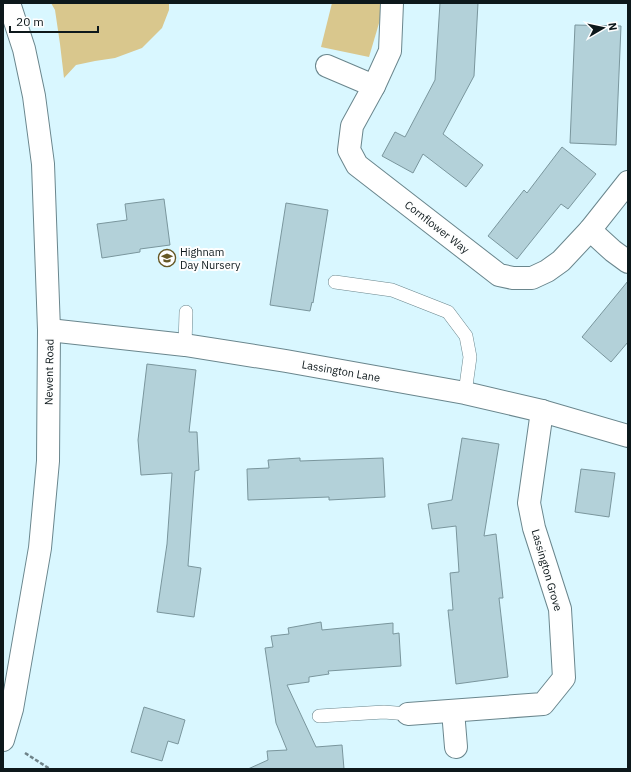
<svg xmlns="http://www.w3.org/2000/svg" width="631" height="772" font-family="'IBM Plex Sans',sans-serif">
	<style>
		.green { fill: #d9c78d }
		.building { fill: #b3d1d9; stroke: #7a969d }
		.lines { fill: none; stroke-linecap: round; stroke-linejoin: round }
		.service-casing { stroke: #6a868d; stroke-width: 14 }
		.minor-casing { stroke: #6a868d; stroke-width: 24 }
		.secondary-casing { stroke: #6a868d; stroke-width: 24 }
		.path { stroke: #6e8288; stroke-width: 2.5; stroke-dasharray: 4 2; stroke-linecap: butt }
		.service { stroke: #fff; stroke-width: 13 }
		.minor { stroke: #fff; stroke-width: 22 }
		.secondary { stroke: #fff; stroke-width: 22 }
		.labels { text-anchor: middle; stroke-width: 4; stroke-linejoin: round; paint-order: stroke }
		.street-label { font-size: 11px; fill: #0d181b; stroke: #fefefe }
		.poi-label { font-size: 11px; fill: #0d181b; stroke: #fefefe; text-anchor: start }
	</style>
	<rect width="100%" height="100%" fill="#d9f7ff"/>
	<g class="green">
		<polygon points="51,3 169,3 169,10 162,28 142,48 115,58 95,61 76,65 64,78 60,44 55,10"/>
		<polygon points="332,3 385,3 369,57 321,47"/>
	</g>
	<g class="building">
		<polygon points="440,3 478,3 474,76 443,134 483,165 466,187 423,154 413,173 382,156 395,132 405,137 435,80"/>
		<polygon points="575,25 621,26 616,145 570,143"/>
		<polygon points="562,147 596,174 568,209 561,204 517,259 488,236 524,190 527,193"/>
		<polygon points="164,199 170,245 140,249 140,252 102,258 97,224 127,220 125,204"/>
		<polygon points="286,203 328,210 313,303 312,302 310,311 270,305"/>
		<polygon points="628,281 628,342 611,362 582,337"/>
		<polygon points="147,364 196,370 189,432 197,432 199,470 195,471 188,566 201,568 194,617 157,612 167,544 172,473 141,475 138,440"/>
		<polygon points="462,438 499,444 484,536 496,534 503,598 499,598 508,677 456,684 448,610 453,610 450,573 459,572 456,526 432,529 428,504 452,500"/>
		<polygon points="300,458 300,461 383,458 385,497 329,500 329,497 248,500 247,469 269,468 268,460"/>
		<polygon points="581,469 615,473 609,517 575,512"/>
		<polygon points="321,622 322,630 393,623 393,634 399,633 401,666 328,671 329,674 309,677 309,682 287,685 316,747 342,745 344,769 248,769 268,760 267,751 287,750 276,723 265,648 273,647 271,636 289,634 288,628"/>
		<polygon points="144,707 185,720 178,744 168,741 162,761 131,752"/>
	</g>
	<g class="lines">
		<g class="service-casing">
			<g id="service">
				<polyline points="335,282 392,290 448,312 466,336 470,357 465,393"/>
				<polyline points="185,345 186,312"/>
				<polyline points="319,716 384,712 408,714"/>
			</g>
		</g>
		<g class="minor-casing">
			<g id="minor">
				<polyline points="392,3 390,51 374,86 352,126 349,150 357,165 499,275 513,278 532,278 547,271 561,261 590,230 628,182"/>
				<polyline points="327,66 374,86"/>
				<polyline points="590,230 613,251 628,262"/>
				<polyline points="49,330 185,345 286,361 465,393 542,411 628,436"/>
				<polyline points="453,711 456,747"/>
				<polyline points="408,714 543,704 564,678 560,609 534,528 529,503 542,411"/>
			</g>
		</g>
		<g class="secondary-casing">
			<polyline id="secondary" points="3,740 12,709 40,548 48,461 49,330 43,164 34,96 24,49 9,3"/>
		</g>
		<polyline class="path" points="25,753 50,769"/>
		<use href="#service" class="service"/>
		<use href="#minor" class="minor"/>
		<use href="#secondary" class="secondary"/>
	</g>
	<defs>
		<g id="school-ring" transform="scale(0.9)"><circle r="9.5" fill="#fefefe" stroke="#655724" stroke-width="1.5"/><path d="M0-5L7-2L0 1L-7-2ZM-4 1L0 2.5L4 1V4Q0 6-4 4Z" fill="#655724"/></g>
	</defs>
	<g fill-rule="evenodd">
		<use href="#school-ring" x="167" y="258"/>
	</g>
	<g class="labels">
		<g class="street-label">
			<text transform="translate(437 227) rotate(38)" y="4">Cornflower Way</text>
			<text transform="translate(341 371) rotate(10)" y="4">Lassington Lane</text>
			<text transform="translate(49 372) rotate(-89)" y="4">Newent Road</text>
			<text transform="translate(547 570) rotate(74)" y="4">Lassington Grove</text>
		</g>
		<g class="poi-label">
			<text x="180" y="256">Highnam<tspan x="180" dy="13">Day Nursery</tspan></text>
		</g>
	</g>
	<rect width="631" height="772" fill="none" stroke="#0d181b" stroke-width="8"/>
	<g transform="translate(603 28) rotate(81)" stroke="#fefefe" stroke-width="3" paint-order="stroke">
	<path d="M0-3L7 15L0 10L-7 15Z" fill="#0d181b"/>
	<text y="-6" font-size="11" font-weight="bold" text-anchor="middle" fill="#0d181b">N</text>
	</g>
	<path d="M10 26v6h88v-6" fill="none" stroke="#0d181b" stroke-width="2"/>
	<text x="16" y="26" font-size="12" fill="#0d181b" stroke="#fefefe" stroke-width="3" paint-order="stroke">20 m</text>
</svg>
